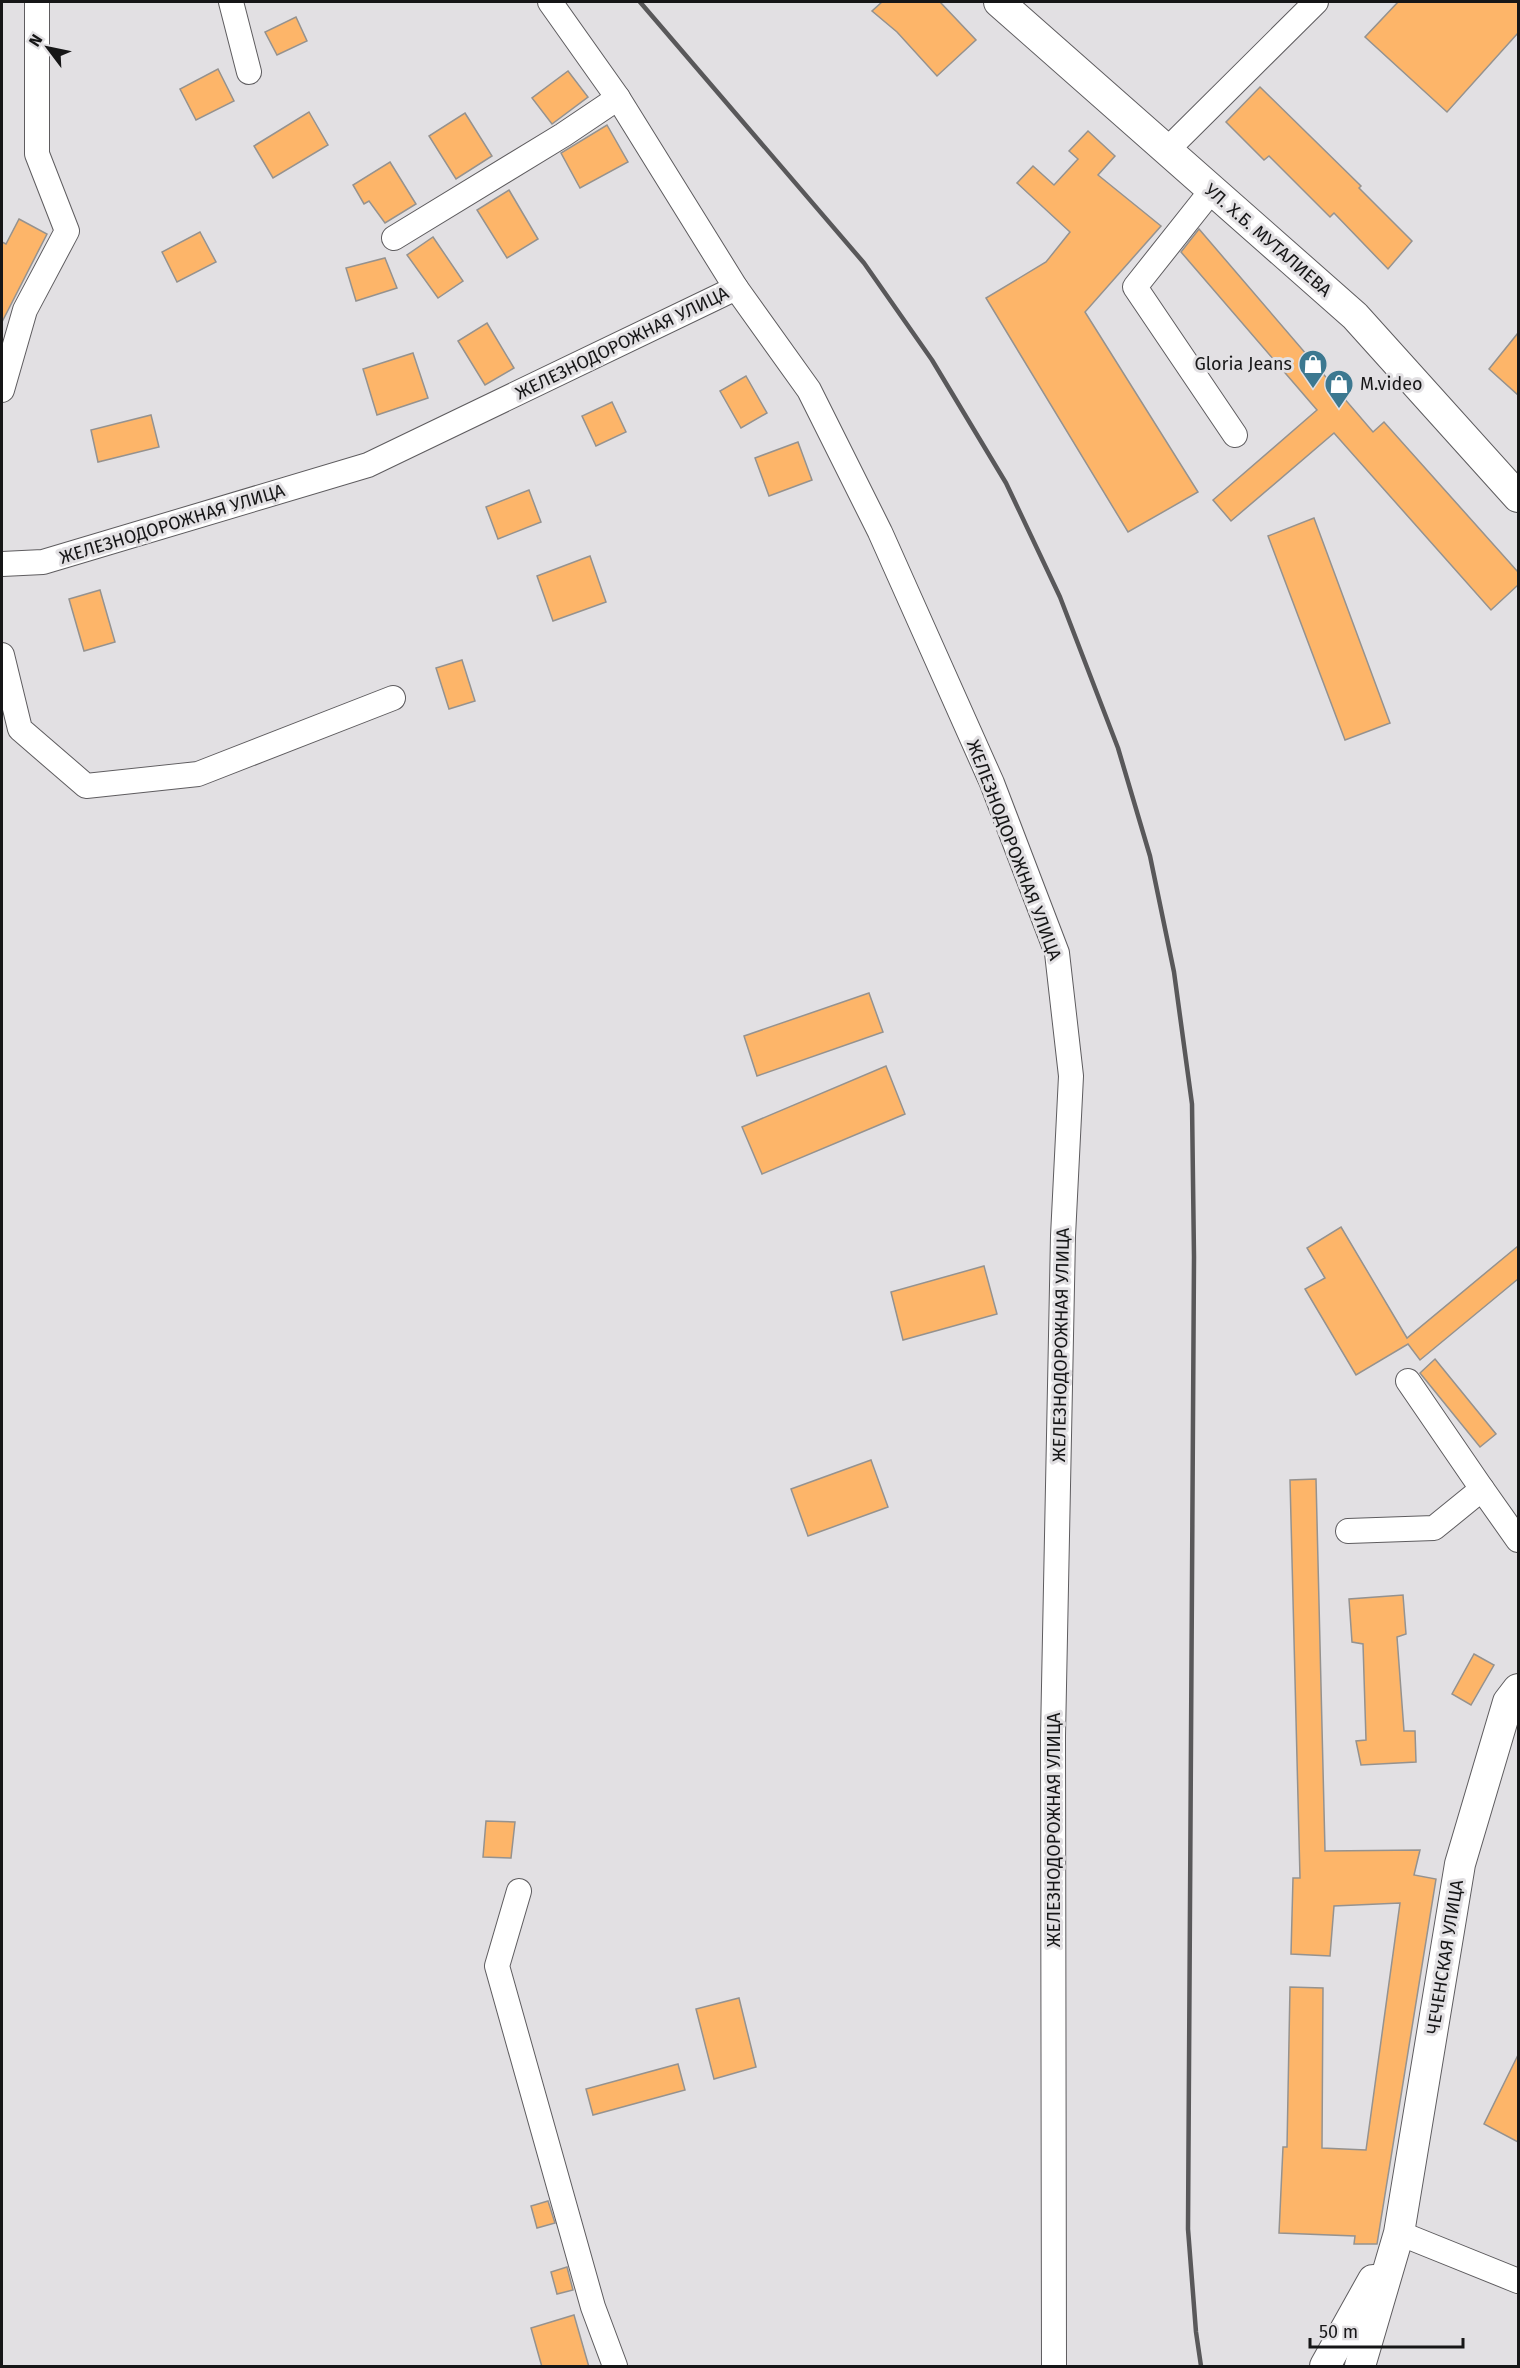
<svg xmlns="http://www.w3.org/2000/svg" width="1520" height="2368" font-family="'Fira Sans',sans-serif">
	<style>
		.building { fill: #fdb569; stroke: #95928f; stroke-width: 1.5 }
		.lines { fill: none; stroke-linecap: round; stroke-linejoin: round }
		.minor-casing { stroke: #5e5c5f; stroke-width: 26 }
		.major-casing { stroke: #5e5c5f; stroke-width: 32 }
		.minor { stroke: #fff; stroke-width: 24 }
		.major { stroke: #fff; stroke-width: 30 }
		.rail { stroke: #59585a; stroke-width: 4.5 }
		.labels { text-anchor: middle; stroke-width: 6; stroke-linejoin: round; paint-order: stroke }
		.street-label { font-size: 18px; fill: #161617; stroke: #e2e0e3 }
		.poi-label { font-size: 18px; fill: #161617; stroke: #e2e0e3; text-anchor: end }
	</style>
	<rect width="100%" height="100%" fill="#e2e0e3"/>
	<g class="building">
		<polygon points="882,2 940,2 976,40 937,76 897,32 872,11"/>
		<polygon points="1398,2 1518,2 1518,33 1447,112 1365,37"/>
		<polygon points="296,17 307,41 277,55 265,32"/>
		<polygon points="218,69 234,101 196,120 180,89"/>
		<polygon points="568,71 588,97 552,124 532,98"/>
		<polygon points="1260,87 1361,186 1359,188 1412,241 1388,269 1334,213 1330,217 1269,156 1264,160 1226,122"/>
		<polygon points="309,112 328,145 273,178 254,146"/>
		<polygon points="465,113 492,156 456,179 429,136"/>
		<polygon points="607,125 628,162 580,188 561,153"/>
		<polygon points="1088,131 1115,156 1098,175 1161,226 1085,312 1198,492 1128,532 986,298 1046,262 1070,232 1017,183 1033,166 1054,185 1078,159 1069,151"/>
		<polygon points="390,162 416,204 385,223 369,201 364,204 353,185"/>
		<polygon points="509,190 538,239 507,258 477,210"/>
		<polygon points="19,219 47,234 2,322 2,242 6,244"/>
		<polygon points="1199,229 1373,432 1384,422 1518,572 1518,585 1491,610 1334,433 1231,521 1213,500 1317,410 1181,252"/>
		<polygon points="200,232 216,262 177,282 162,252"/>
		<polygon points="433,237 463,281 438,298 407,255"/>
		<polygon points="385,258 397,288 356,301 346,268"/>
		<polygon points="487,323 514,368 485,385 458,341"/>
		<polygon points="1518,333 1518,395 1489,369"/>
		<polygon points="413,353 428,398 377,415 363,369"/>
		<polygon points="746,376 767,413 741,428 720,391"/>
		<polygon points="612,402 626,432 596,446 582,416"/>
		<polygon points="151,415 159,447 98,462 91,430"/>
		<polygon points="798,442 812,480 769,496 755,458"/>
		<polygon points="529,490 541,522 498,539 486,507"/>
		<polygon points="1314,518 1390,723 1345,740 1268,536"/>
		<polygon points="590,556 606,602 553,621 537,576"/>
		<polygon points="100,590 115,642 84,651 69,599"/>
		<polygon points="462,660 475,701 449,709 436,668"/>
		<polygon points="869,993 883,1032 757,1076 744,1036"/>
		<polygon points="886,1066 905,1114 762,1174 742,1127"/>
		<polygon points="1341,1227 1407,1338 1518,1246 1518,1279 1420,1360 1408,1344 1356,1375 1305,1289 1325,1278 1307,1248"/>
		<polygon points="984,1266 997,1314 903,1340 891,1292"/>
		<polygon points="1435,1359 1496,1434 1480,1447 1420,1373"/>
		<polygon points="871,1460 888,1507 808,1536 791,1489"/>
		<polygon points="1316,1479 1325,1851 1420,1850 1414,1875 1436,1879 1377,2244 1354,2244 1355,2236 1279,2233 1283,2147 1287,2147 1290,1987 1323,1988 1322,2148 1366,2150 1400,1903 1334,1906 1330,1956 1291,1954 1293,1878 1300,1878 1290,1480"/>
		<polygon points="1403,1595 1406,1634 1397,1637 1404,1731 1415,1731 1416,1762 1361,1765 1356,1741 1366,1740 1363,1644 1352,1642 1349,1599"/>
		<polygon points="1474,1654 1494,1665 1471,1705 1452,1694"/>
		<polygon points="486,1821 515,1822 511,1858 483,1857"/>
		<polygon points="739,1998 756,2067 714,2079 696,2009"/>
		<polygon points="1518,2055 1518,2142 1484,2124"/>
		<polygon points="678,2064 685,2090 593,2115 586,2089"/>
		<polygon points="548,2201 555,2223 537,2228 531,2206"/>
		<polygon points="567,2267 573,2290 557,2294 551,2272"/>
		<polygon points="574,2315 589,2367 542,2367 531,2328"/>
	</g>
	<g class="lines">
		<g class="minor-casing">
			<g id="minor">
				<polyline points="231,2 249,72"/>
				<polyline points="550,2 618,98 736,288 809,390 880,532 992,783 1057,953 1071,1076 1063,1236 1053,1736 1054,2366"/>
				<polyline points="1167,150 1316,2"/>
				<polyline points="1212,190 1135,287 1235,435"/>
				<polyline points="394,238 563,135 618,98"/>
				<polyline points="2,390 25,310 67,231 37,154 37,2"/>
				<polyline points="2,564 43,562 368,465 736,288"/>
				<polyline points="2,655 20,729 86,786 198,774 393,698"/>
				<polyline points="1408,1381 1482,1489"/>
				<polyline points="1348,1531 1434,1528 1482,1489 1518,1540"/>
				<polyline points="519,1891 497,1966 593,2307 615,2366"/>
				<polyline points="1399,2233 1518,2281"/>
			</g>
		</g>
		<g class="major-casing">
			<g id="major">
				<polyline points="999,2 1355,316 1518,497"/>
				<polyline points="1325,2366 1373,2280"/>
				<polyline points="1360,2366 1399,2233 1460,1864 1508,1702 1518,1689"/>
			</g>
		</g>
		<use href="#minor" class="minor"/>
		<use href="#major" class="major"/>
		<polyline class="rail" points="640,2 864,263 932,360 1006,483 1060,597 1118,748 1150,856 1174,972 1192,1104 1194,1257 1188,2229 1196,2332 1201,2366"/>
	</g>
	<defs>
		<g id="shop-pin" transform="scale(1.5)"><path d="M0 17L-7.5 6A9.5 9.5 0 1 1 7.5 6Z" fill="#3c7890" stroke="#e2e0e3"/><path d="M-5-2.5h2.3a2.7 3.5 0 0 1 5.4 0H5L5.5 6h-11ZM-1.5-2.5h3a1.5 2.3 0 0 0-3 0Z" fill="#fff"/></g>
	</defs>
	<g fill-rule="evenodd">
		<use href="#shop-pin" x="1313" y="364"/>
		<use href="#shop-pin" x="1339" y="384"/>
	</g>
	<g class="labels">
		<g class="street-label">
			<text transform="translate(1268 240) rotate(41)" y="6">УЛ. Х.Б. МУТАЛИЕВА</text>
			<text transform="translate(622 343) rotate(-26)" y="6">ЖЕЛЕЗНОДОРОЖНАЯ УЛИЦА</text>
			<text transform="translate(172 524) rotate(-17)" y="6">ЖЕЛЕЗНОДОРОЖНАЯ УЛИЦА</text>
			<text transform="translate(1014 850) rotate(69)" y="6">ЖЕЛЕЗНОДОРОЖНАЯ УЛИЦА</text>
			<text transform="translate(1061 1345) rotate(-89)" y="6">ЖЕЛЕЗНОДОРОЖНАЯ УЛИЦА</text>
			<text transform="translate(1054 1830) rotate(-90)" y="6">ЖЕЛЕЗНОДОРОЖНАЯ УЛИЦА</text>
			<text transform="translate(1445 1957) rotate(-81)" y="6">ЧЕЧЕНСКАЯ УЛИЦА</text>
		</g>
		<g class="poi-label">
			<text x="1292" y="370">Gloria Jeans</text>
			<text x="1360" y="390" text-anchor="start">M.video</text>
		</g>
	</g>
	<rect width="1520" height="2368" fill="none" stroke="#161617" stroke-width="6"/>
	<g transform="translate(48 48) rotate(302)" stroke="#e2e0e3" stroke-width="4.5" paint-order="stroke">
	<path d="M0-4.5L10 22L0 15L-10 22Z" fill="#161617"/>
	<text y="-9" font-size="16" font-weight="bold" text-anchor="middle" fill="#161617">N</text>
	</g>
	<path d="M1310 2338v9h153v-9" fill="none" stroke="#161617" stroke-width="3"/>
	<text x="1319" y="2338" font-size="18" fill="#161617" stroke="#e2e0e3" stroke-width="4.5" paint-order="stroke">50 m</text>
</svg>
